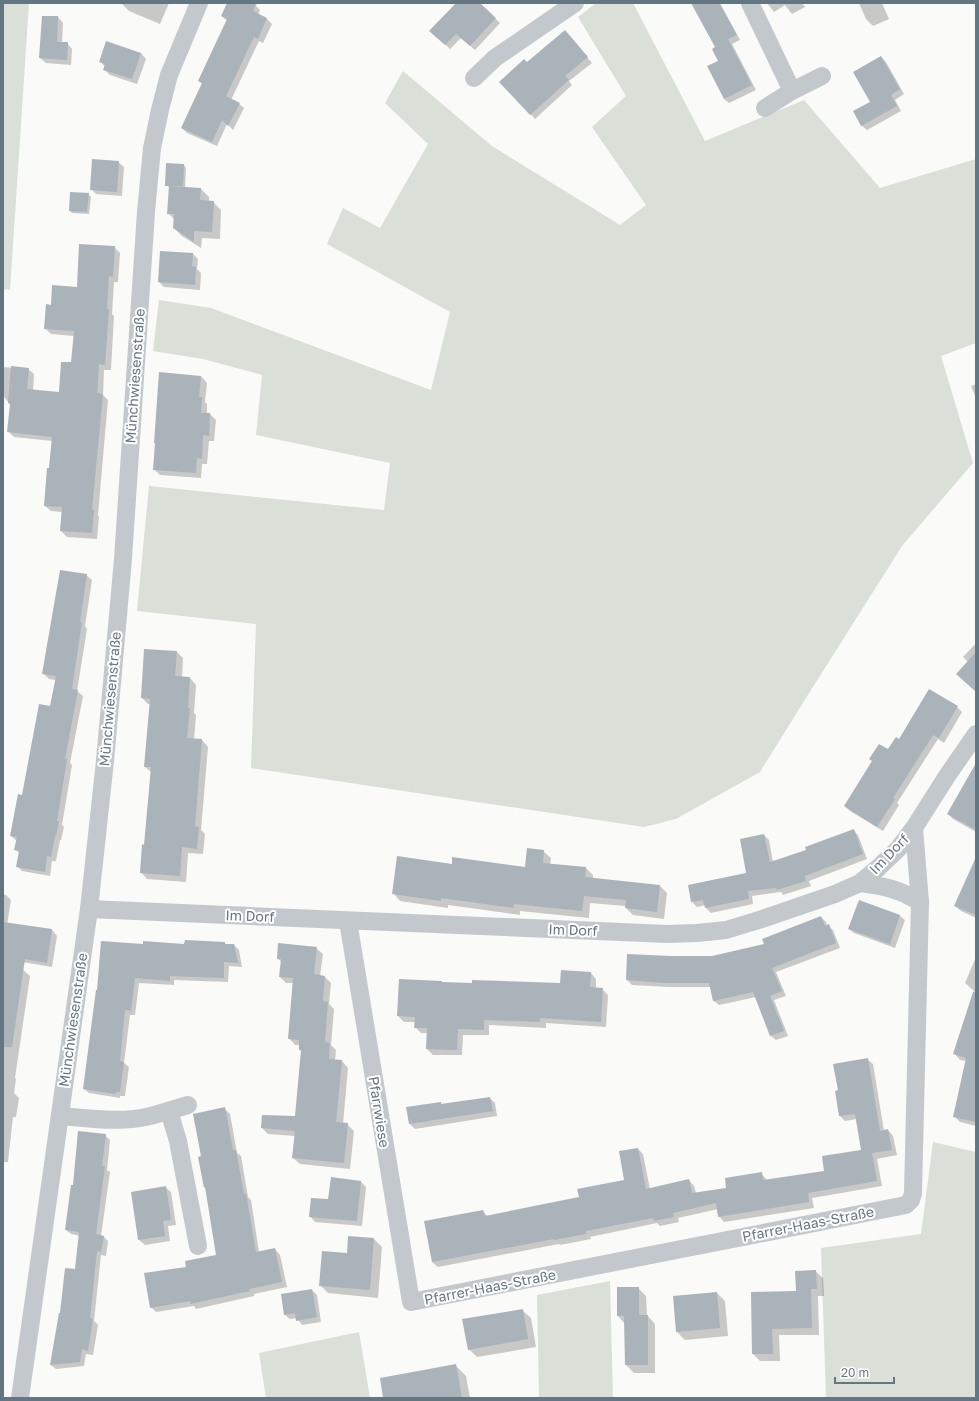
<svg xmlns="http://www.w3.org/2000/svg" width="979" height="1401" font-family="'Golos Text',sans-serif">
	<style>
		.green { fill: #dadfd7 }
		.shadow { fill: #0003 }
		.building { fill: #aab3b9 }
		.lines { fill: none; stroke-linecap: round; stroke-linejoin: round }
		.street { stroke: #c3c8cc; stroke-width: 18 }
		.labels { text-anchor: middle; stroke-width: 4; stroke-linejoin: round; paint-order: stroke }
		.street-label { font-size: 14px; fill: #657683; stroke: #fff }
	</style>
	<rect width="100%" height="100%" fill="#fafaf8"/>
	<g class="green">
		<polygon points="3,3 29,3 10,290 3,289"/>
		<polygon points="596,3 633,3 705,141 804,100 880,188 976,159 976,343 941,356 973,463 902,546 804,701 760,772 676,819 644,827 251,768 256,624 137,611 149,486 384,510 390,463 256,435 262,375 203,359 153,351 159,300 211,308 431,390 450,312 327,244 343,208 380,228 428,144 385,103 403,71 492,146 620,225 646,205 592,127 626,96 578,17"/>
		<polygon points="933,1142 976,1152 976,1398 826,1398 821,1248 921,1234"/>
		<polygon points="610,1281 613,1398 539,1398 537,1295"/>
		<polygon points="359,1332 370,1398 266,1398 259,1353"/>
	</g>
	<g class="shadow">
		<polygon points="122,3 169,3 160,24 129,11 122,4"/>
		<polygon points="228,3 257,3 256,6 260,10 258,15 267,19 272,24 263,43 259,41 231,100 239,104 244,108 233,130 227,124 217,146 187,133 182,128 203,84 199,81 227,21 222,16"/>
		<polygon points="457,3 479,3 500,23 475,50 461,38 450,49 431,31"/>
		<polygon points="695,3 720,3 740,40 732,44 756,90 729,103 724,99 720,61 716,47"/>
		<polygon points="767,3 802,3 805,7 792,14 785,5 774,12"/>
		<polygon points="859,3 882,3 889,19 873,26 866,19"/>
		<polygon points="43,17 58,17 63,23 62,43 67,43 72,49 71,65 46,63 40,58"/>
		<polygon points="570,36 592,63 569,81 572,85 535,119 501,82 527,63"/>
		<polygon points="141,53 146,59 137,84 110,75 104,69 105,67 100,61"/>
		<polygon points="881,57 886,62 904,94 895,100 901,111 867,130 862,126 854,112 871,102"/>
		<polygon points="118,162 124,167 122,196 96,194 91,189"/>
		<polygon points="184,165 186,168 185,188 201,189 209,197 209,202 213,202 221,210 220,239 202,238 201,248 182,236 174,228 175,220 168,213 170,188 166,185"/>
		<polygon points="88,194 91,197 89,214 72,213 70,211"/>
		<polygon points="114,247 120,253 118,282 114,282 112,314 114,316 111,370 104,370 103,395 108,400 98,515 99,517 97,539 67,537 61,531 63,512 51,511 45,506 52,441 14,437 8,431 11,405 4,397 3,367 28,369 34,374 33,391 60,393 72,363 74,336 51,334 45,328 52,306 78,288"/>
		<polygon points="193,254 198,259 197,269 201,273 200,290 164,287 159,282"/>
		<polygon points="201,376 207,383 205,402 207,404 207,414 210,414 216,420 214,441 209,441 207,464 202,464 201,478 160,475 154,469 156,444 155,443"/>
		<polygon points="976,384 976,398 971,386"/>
		<polygon points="86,575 92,580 85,626 87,629 77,691 83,696 70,763 72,765 62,825 64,827 61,840 60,840 56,861 52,861 50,876 22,871 17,866 20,854 15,849 17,841 11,836 51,708 56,680 49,679 43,673"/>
		<polygon points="976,643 976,691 968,662 963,657"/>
		<polygon points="177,652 183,658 182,678 190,678 196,685 194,713 196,715 194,740 202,740 208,747 201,830 205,834 203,854 188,853 186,882 147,879 141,872 145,846 151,772 145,767 151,704 148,704 142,698"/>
		<polygon points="957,707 962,712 944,743 938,739 897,803 899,805 883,831 850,811 845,806 888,751 899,740"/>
		<polygon points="976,766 976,832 953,819 948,814"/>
		<polygon points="853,830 858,835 867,859 809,881 811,886 783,895 781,892 752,896 753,904 711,913 706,908 705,905 697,907 692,902 747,874 764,835 769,840 773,862 807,851"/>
		<polygon points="543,851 551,858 550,865 586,868 593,875 593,879 660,886 667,893 664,919 633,915 626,908 626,906 590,903 589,918 520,911 520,915 448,905 448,908 400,901 393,893 452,865 526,868"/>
		<polygon points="976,859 976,918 961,911 955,906"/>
		<polygon points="3,894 6,895 11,900 7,925 3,925"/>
		<polygon points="859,901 900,916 905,920 895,948 854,933 849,929"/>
		<polygon points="821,917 826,922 827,926 828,926 833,930 840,948 776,972 786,996 774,1000 788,1036 776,1040 771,1036 756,997 719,1005 714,1001 711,987 668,987 632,985 627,980 712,957 766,945"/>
		<polygon points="22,926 52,930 57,936 52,967 22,962"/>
		<polygon points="224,943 227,945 234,945 239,950 242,967 229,966 228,982 174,980 174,985 139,983 135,1015 130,1015 124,1063 129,1067 125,1096 120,1096 120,1098 89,1093 84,1089 144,945 185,945"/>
		<polygon points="316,948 323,954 320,976 325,977 331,983 329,1004 334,1009 331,1045 336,1050 335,1061 342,1061 348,1068 343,1124 347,1124 354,1131 350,1169 300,1164 293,1158 295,1136 268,1134 262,1128 296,1118 302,1052 300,1050 300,1045 295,1045 289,1038 293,983 286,983 280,977 282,962 278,959"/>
		<polygon points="976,957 976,1126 960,1122 954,1116 966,1061 960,1060 954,1053 974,991 965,983"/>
		<polygon points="3,967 23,970 30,976 15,1078 16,1079 14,1093 19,1098 16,1117 13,1117 8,1162 3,1162"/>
		<polygon points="591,973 596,979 596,989 602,989 608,995 606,1027 546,1023 546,1028 489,1025 489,1035 463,1035 462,1055 433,1055 427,1049 427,1033 421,1033 415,1027 415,1022 404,1022 398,1016 442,982 443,983 561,984"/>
		<polygon points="867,1059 873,1064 884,1131 888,1130 893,1136 897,1155 877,1159 882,1186 812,1198 814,1208 724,1222 719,1216 718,1209 678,1218 679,1222 660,1226 657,1223 590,1237 591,1239 560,1245 559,1244 438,1267 432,1262 483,1211 488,1217 580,1198 625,1180 638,1149 643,1154 650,1189 689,1180 694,1186 696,1193 727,1189 761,1173 767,1180 826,1172 863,1150 857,1119 845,1121 840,1116 839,1091"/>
		<polygon points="490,1098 495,1103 497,1116 415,1129 410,1124 441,1103 442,1105"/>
		<polygon points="225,1109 230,1114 237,1153 241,1156 248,1197 251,1200 259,1252 275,1249 280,1255 287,1287 254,1294 254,1296 196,1309 194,1306 156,1312 151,1307 188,1267 218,1256 206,1189 205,1187 202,1157"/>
		<polygon points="105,1135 110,1140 107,1170 110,1172 101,1236 103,1236 108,1241 106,1256 101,1255 94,1321 98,1325 93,1355 86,1354 84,1366 56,1369 51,1365 61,1315 75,1270 80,1236 71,1234 66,1230 73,1186"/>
		<polygon points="360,1181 366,1187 362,1226 315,1222 310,1216 329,1200"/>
		<polygon points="165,1187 171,1192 176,1225 168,1226 170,1241 145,1245 139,1240"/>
		<polygon points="374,1239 382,1247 378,1298 328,1293 320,1285 348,1254"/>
		<polygon points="815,1271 823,1278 824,1296 818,1296 819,1335 779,1335 780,1361 760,1361 753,1354 797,1292"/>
		<polygon points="618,1288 638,1288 646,1296 647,1315 655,1324 655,1373 634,1373 626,1365 625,1324 618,1316"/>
		<polygon points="312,1290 317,1295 321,1322 302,1325 297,1318 290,1319 285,1315"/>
		<polygon points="717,1293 725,1301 728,1336 685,1340 677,1332"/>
		<polygon points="522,1310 531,1318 536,1347 477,1357 469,1349"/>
		<polygon points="455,1365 466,1376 470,1398 384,1398"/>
	</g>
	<g class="building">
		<polygon points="227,3 256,3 253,11 267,18 258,39 254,37 226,96 240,103 228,126 222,120 212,142 181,128 202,83 198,81 227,19 221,16"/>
		<polygon points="456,3 480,3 496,18 470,46 456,34 445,45 429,31"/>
		<polygon points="691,3 719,3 737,35 728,39 752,85 724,99 707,66 718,61 712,49 715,47"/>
		<polygon points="42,16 58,16 57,42 68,42 67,60 39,58"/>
		<polygon points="565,30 588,57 565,76 569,80 530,115 499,82 524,59 527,62"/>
		<polygon points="106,41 141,53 132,79 103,70 105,64 99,62"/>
		<polygon points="881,56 900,89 891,95 897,106 861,126 853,111 870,102 853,72"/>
		<polygon points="92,159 119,161 117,192 90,190"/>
		<polygon points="166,163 184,164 183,186 165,186"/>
		<polygon points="169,186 201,188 200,200 214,201 212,232 194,231 194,242 173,228 174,214 167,214"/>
		<polygon points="70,192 89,193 87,212 69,211"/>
		<polygon points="79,244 115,246 113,277 109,276 107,309 109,309 105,365 99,364 97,393 103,394 92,510 94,510 92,533 60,531 62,507 44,506 47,468 49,468 52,437 7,432 10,404 8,403 11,366 29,368 27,389 59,392 61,362 71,362 74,331 44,329 46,304 51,305 52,285 77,287"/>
		<polygon points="160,251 193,253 192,266 196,267 195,285 158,282"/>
		<polygon points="159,372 201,376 199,397 202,397 201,413 210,413 209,436 203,435 202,459 197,458 196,473 153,470 155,443 154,443"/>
		<polygon points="60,570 87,574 80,622 82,622 72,689 78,690 65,759 67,759 57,821 59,821 56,836 55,836 51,857 47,856 45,872 16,867 19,851 14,850 17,837 10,836 18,794 22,795 39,704 50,706 56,676 42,674"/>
		<polygon points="144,649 177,651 175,676 190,677 188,708 190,708 187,738 202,739 195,826 199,827 197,849 182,847 180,876 140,873 142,844 144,845 151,767 144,767 150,699 141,698"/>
		<polygon points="976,652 976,692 956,674"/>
		<polygon points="929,689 958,706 939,738 933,735 893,798 895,799 877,827 844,806 872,761 869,759 879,744 888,749 896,737 899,739"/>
		<polygon points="976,763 976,830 947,814"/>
		<polygon points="854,829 863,854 805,876 806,881 777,890 776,888 748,891 749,899 705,908 703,900 691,902 688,885 746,873 740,839 764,834 770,862 806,850 805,847"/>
		<polygon points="527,848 544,850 543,863 586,867 585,877 660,885 657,912 625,908 626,900 584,896 582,911 514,904 513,908 441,898 441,901 392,894 397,856 452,864 452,857 525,867"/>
		<polygon points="976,857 976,915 954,906"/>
		<polygon points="859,900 900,915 890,944 848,929"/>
		<polygon points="821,916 825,926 829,924 836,943 772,968 782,991 770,996 784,1031 770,1036 753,992 713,1001 709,983 662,983 626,980 627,954 671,956 712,956 764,944 762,939"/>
		<polygon points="3,922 52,929 47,963 25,959 12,1047 3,1047"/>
		<polygon points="185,940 225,942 225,944 234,944 238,963 224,962 224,978 170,976 170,981 135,978 131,1011 125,1010 120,1061 124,1062 120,1092 116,1092 115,1094 83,1089 96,990 97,990 101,941 143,944 143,941 184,944"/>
		<polygon points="278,943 317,947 314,974 325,976 323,1001 328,1002 325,1042 330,1043 329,1059 342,1060 336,1122 348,1123 344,1163 292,1158 295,1131 261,1128 262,1115 295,1116 301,1050 299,1050 299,1040 288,1039 293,978 279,977 281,959 277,959"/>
		<polygon points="561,970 591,972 590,987 603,988 601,1022 540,1018 540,1022 484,1020 484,1030 458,1029 457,1050 426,1049 427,1028 414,1028 415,1017 397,1016 399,979 442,981 442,982 472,983 472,980 560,983"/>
		<polygon points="973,992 976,992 976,1122 953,1117 966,1058 953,1054"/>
		<polygon points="868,1058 880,1131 888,1129 892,1150 872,1153 877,1181 808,1193 809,1202 718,1217 716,1203 673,1213 674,1217 654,1221 653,1218 586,1231 586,1234 554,1240 554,1239 432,1262 424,1221 483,1210 485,1216 579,1197 577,1189 624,1180 619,1151 638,1148 646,1189 689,1179 692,1193 726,1188 725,1178 762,1172 763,1180 824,1171 822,1156 861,1150 855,1114 839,1116 835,1091 838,1090 833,1064"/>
		<polygon points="490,1097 493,1111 409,1124 406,1107 441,1102 441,1104"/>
		<polygon points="225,1107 233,1150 236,1150 244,1194 246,1193 256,1252 275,1248 282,1282 249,1289 250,1291 190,1304 190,1301 150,1308 144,1273 186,1267 185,1261 216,1255 205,1187 204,1188 198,1157 201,1156 193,1114"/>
		<polygon points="78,1131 106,1134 102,1166 105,1166 96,1234 104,1236 101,1252 97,1251 90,1318 93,1319 88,1351 82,1349 80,1362 50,1365 59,1313 60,1313 65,1268 75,1269 79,1232 65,1230 71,1185 73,1185"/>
		<polygon points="331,1177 361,1181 357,1221 309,1217 311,1198 328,1199"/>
		<polygon points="166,1186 171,1220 163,1221 165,1236 138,1240 131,1192"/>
		<polygon points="348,1236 374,1238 370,1290 319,1286 322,1251 347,1253"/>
		<polygon points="816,1270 817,1289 811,1289 812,1328 772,1329 773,1354 752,1354 751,1292 796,1291 795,1271"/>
		<polygon points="617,1287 639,1287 639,1315 648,1315 648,1365 625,1365 624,1316 617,1316"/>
		<polygon points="312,1289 317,1317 296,1321 295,1313 284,1315 281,1294"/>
		<polygon points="717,1292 720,1328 676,1332 673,1296"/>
		<polygon points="523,1309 528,1339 468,1350 462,1319"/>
		<polygon points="456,1364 462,1398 383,1398 380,1378"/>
	</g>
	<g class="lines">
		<g class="street">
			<polyline points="750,3 792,91"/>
			<polyline points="474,78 495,58 575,3"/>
			<polyline points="765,108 792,91 822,76"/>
			<path d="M860,883C884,886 899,889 920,902"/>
			<polyline points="89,909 667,934 697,933 726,930 759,920 835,894 860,883 878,868 898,849 914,828 947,776 976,734"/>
			<polyline points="348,921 411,1302 906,1205 911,1200 913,1193 920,902 914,828"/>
			<polyline points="169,1111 178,1141 198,1246"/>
			<path d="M60,1116C88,1118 118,1123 146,1117C160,1114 174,1109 188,1105"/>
			<polyline points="20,1398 89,909 105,761 123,559 146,212 152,148 160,110 169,75 199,3"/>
		</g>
	</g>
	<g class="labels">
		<g class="street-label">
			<text transform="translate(135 376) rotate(-86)" y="5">Münchwiesenstraße</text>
			<text transform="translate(110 699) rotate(-85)" y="5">Münchwiesenstraße</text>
			<text transform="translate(889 854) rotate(-46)" y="5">Im Dorf</text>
			<text transform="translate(250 916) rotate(2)" y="5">Im Dorf</text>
			<text transform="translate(573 930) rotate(2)" y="5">Im Dorf</text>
			<text transform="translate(73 1020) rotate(-82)" y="5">Münchwiesenstraße</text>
			<text transform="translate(379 1112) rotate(81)" y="5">Pfarrwiese</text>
			<text transform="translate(808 1224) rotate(-11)" y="5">Pfarrer-Haas-Straße</text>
			<text transform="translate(490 1287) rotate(-11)" y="5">Pfarrer-Haas-Straße</text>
		</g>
	</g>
	<rect width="979" height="1401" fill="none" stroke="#657683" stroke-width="8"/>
	<path d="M835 1377v6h59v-6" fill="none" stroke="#657683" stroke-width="2"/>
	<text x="841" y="1377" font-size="12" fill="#657683" stroke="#ffffff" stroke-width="3" paint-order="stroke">20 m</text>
</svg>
